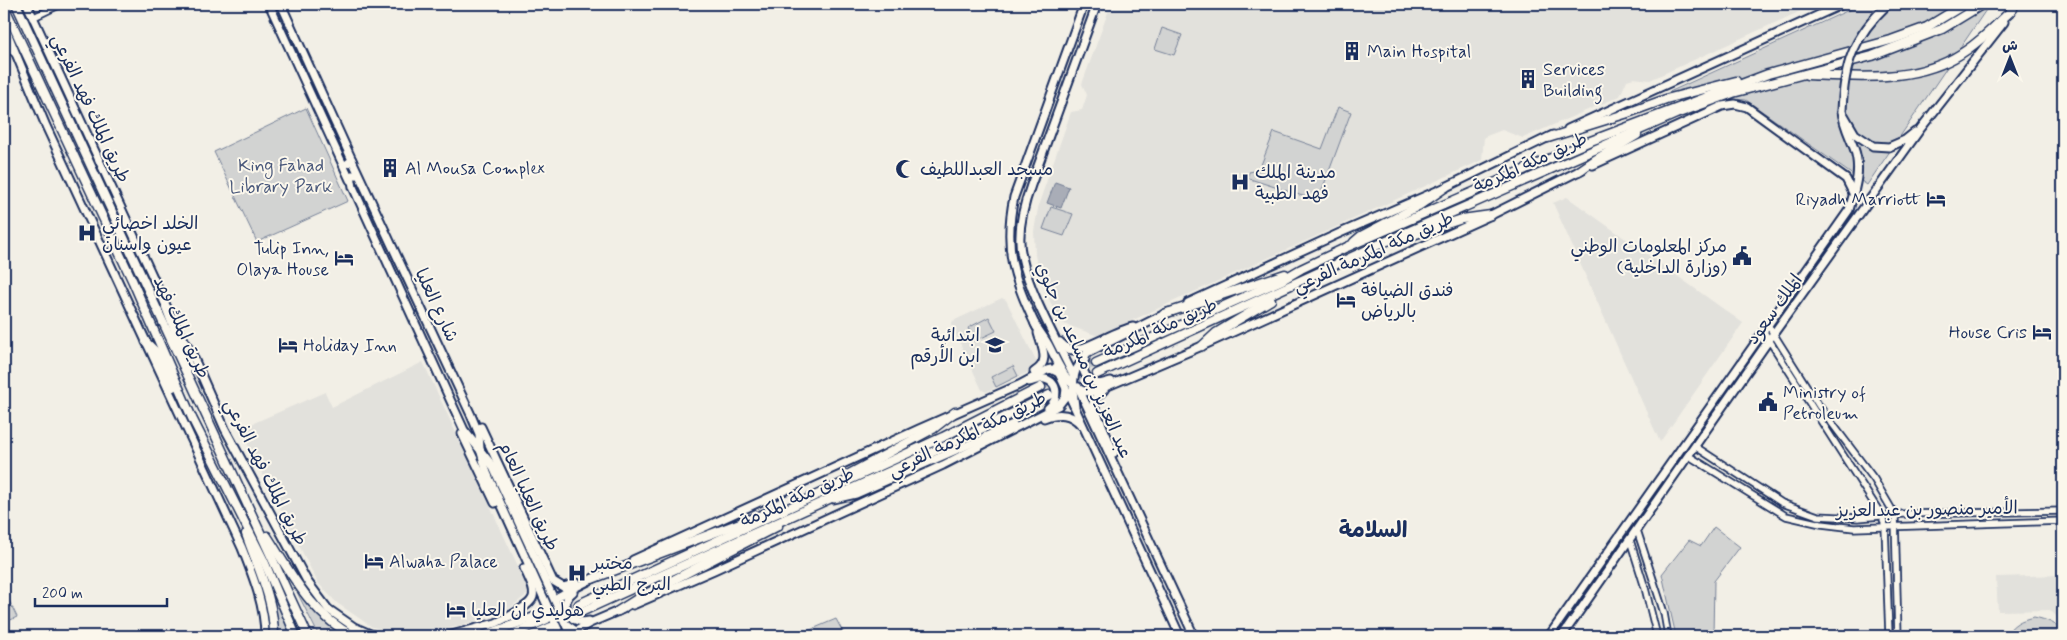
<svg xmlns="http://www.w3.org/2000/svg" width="2067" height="640" font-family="Mynerve,'Playpen Sans Arabic',sans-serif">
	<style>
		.built { fill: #e2e1dc }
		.green { fill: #d2d3d2; stroke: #768198 }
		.water { fill: #a9adb7; stroke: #707b93 }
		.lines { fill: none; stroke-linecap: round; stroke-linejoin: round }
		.motorway-tunnel { stroke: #c7c9cb; stroke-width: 8; stroke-dasharray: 8 4; stroke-linecap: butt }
		.tertiary-casing { stroke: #1b2f5e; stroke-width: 9 }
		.primary-casing { stroke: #1b2f5e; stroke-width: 11 }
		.motorway-casing { stroke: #1b2f5e; stroke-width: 11 }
		.tertiary { stroke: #fbf7ec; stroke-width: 5.5 }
		.primary { stroke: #fbf7ec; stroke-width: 7 }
		.motorway { stroke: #fbf7ec; stroke-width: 8 }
		.primary-bridge-casing { stroke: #1b2f5e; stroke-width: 11; stroke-linecap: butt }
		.primary-bridge { stroke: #fbf7ec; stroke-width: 7 }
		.labels { text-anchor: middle; stroke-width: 4; stroke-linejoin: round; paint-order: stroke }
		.poi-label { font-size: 18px; fill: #1b2f5e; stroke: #fbf7ec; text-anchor: start }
		.street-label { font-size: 18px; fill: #1b2f5e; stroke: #fbf7ec }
		.park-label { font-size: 18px; fill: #49587b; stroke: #fbf7ec }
		.district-label { font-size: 22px; font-weight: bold; fill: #1b2f5e; stroke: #fbf7ec }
	</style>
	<rect width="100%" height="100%" fill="#f2efe6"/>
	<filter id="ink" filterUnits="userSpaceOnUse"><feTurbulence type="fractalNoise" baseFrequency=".02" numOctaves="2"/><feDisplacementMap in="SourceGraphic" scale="10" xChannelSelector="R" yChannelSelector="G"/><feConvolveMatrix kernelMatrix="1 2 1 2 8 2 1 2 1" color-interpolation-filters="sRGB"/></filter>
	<g filter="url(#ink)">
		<g class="built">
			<polygon points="1111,4 1816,4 1650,80 1634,78 1627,80 1620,96 1523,138 1502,130 1484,137 1482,160 1098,336 1059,322 1040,278 1035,255 1034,231 1039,203 1071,112 1082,110 1087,95 1082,84"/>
			<polygon points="1567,197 1743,323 1660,442 1553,203"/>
			<polygon points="1002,298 1006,300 1039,367 986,392 982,390 951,324 953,321"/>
			<polygon points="423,362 530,592 510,608 486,618 451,628 425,633 398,633 372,627 337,603 318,583 240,429 325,392 332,407"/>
			<polygon points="2063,575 2063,623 2050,610 1998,611 1996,577"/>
		</g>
		<g class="green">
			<polygon points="1862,4 1990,4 1867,185 1746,100 1665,94"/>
			<polygon points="1162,28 1182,35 1174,55 1155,49"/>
			<polygon points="1338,107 1351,112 1318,201 1247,178 1249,172 1259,170 1274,132 1322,149"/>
			<polygon points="306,108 348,201 257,242 214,152"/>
			<polygon points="1051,207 1073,214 1064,236 1043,229"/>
			<polygon points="989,317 996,331 975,341 968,328"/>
			<polygon points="1013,366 1018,376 996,387 991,377"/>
			<polygon points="1714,527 1740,547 1714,581 1713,636 1676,636 1662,574 1689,540 1701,546"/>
			<polygon points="295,588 316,613 349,636 319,636"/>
			<polygon points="4,590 17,617 4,623"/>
			<polygon points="272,590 294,636 278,636 277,616"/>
			<path d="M2034,617C2047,620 2059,623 2063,636H2005C2013,624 2020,620 2034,617Z"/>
			<polygon points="836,619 845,636 796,636"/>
		</g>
		<polygon class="water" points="1055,182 1069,187 1061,208 1047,203"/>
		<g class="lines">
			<g class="motorway-tunnel">
				<polyline points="1077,371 1096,363"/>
				<polyline points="1041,387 1066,376"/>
				<polyline points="1051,394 1097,374"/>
				<polyline points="547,619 579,604"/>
				<polyline points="553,634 584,615"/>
			</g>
			<g class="tertiary-casing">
				<g id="tertiary">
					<polyline points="32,18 61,4"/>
					<polyline points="4,44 15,54"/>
					<polyline points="1768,325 1819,406 1874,479 1895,515 1898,636"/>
					<polyline points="1764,332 1882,516 1885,526 1889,636"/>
					<polyline points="1696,447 1782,503 1818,516 1858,518 1903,514 2063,511"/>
					<polyline points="1689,456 1786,516 1821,524 1854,528 2063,521"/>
					<polyline points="1637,530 1664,613 1668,636"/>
					<polyline points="1630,540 1645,588 1657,636"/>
				</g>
			</g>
			<g class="primary-casing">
				<g id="primary">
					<polyline points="27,4 169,312"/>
					<polyline points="269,4 350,180"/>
					<polyline points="281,4 352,160 348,163"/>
					<path d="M4,25L46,126L242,548C253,576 265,606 265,636"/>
					<polyline points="1844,115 1855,134 1873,146 1889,147 1905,140 1915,132"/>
					<polyline points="1568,129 1843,4"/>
					<polyline points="352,160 471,415 479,434 480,449 487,473 561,636"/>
					<polyline points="1593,165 1722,106 1735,104 1747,107 1846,179 1854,195"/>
					<polyline points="358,175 351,175 353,187 464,430 492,465 571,636"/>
					<polyline points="1188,303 1340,233 1446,187 1553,135"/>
					<polyline points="175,324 192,354 225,429 307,581 328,609 354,627 375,636"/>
					<path d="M1035,324C1039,331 1044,337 1048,344C1058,362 1070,398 1096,391L1202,346L1491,215L1583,169"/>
					<path d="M1037,328C1014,281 1003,249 1014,197L1084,4"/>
					<path d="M1060,342C1064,346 1067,350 1073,350C1084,351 1117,330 1133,327"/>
					<path d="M1085,359C1080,368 1085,376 1091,382L1100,384L1111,381"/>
					<polyline points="1056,367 1180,636"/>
					<path d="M1034,372C1051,362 1042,348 1038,333"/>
					<path d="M1074,377C1057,341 1030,295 1022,257C1016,233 1023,207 1031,185L1097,4"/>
					<path d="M1029,382C1034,381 1040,378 1045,379C1059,382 1059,400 1048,408"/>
					<polyline points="1078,387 1194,636"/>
					<polyline points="1104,390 1094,399 1093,404 1114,453"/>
					<polyline points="1075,407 1073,390 1074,377 1076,370 1087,353 1169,312"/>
					<path d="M1044,418C1059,412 1071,413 1081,425"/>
					<polyline points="481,427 553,581 563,587 577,583"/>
					<polyline points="462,434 495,503"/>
					<polyline points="984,437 1013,424"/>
					<polyline points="834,499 856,494 972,443 989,438"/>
					<polyline points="633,560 919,429 1019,385 1047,370 1051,369 1059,373"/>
					<path d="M573,592C558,602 568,626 589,621"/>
					<polyline points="555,600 559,596 596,577"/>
					<polyline points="633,605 714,570 943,465 1058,406 1065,397 1066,389"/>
					<path d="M510,616C539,598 538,598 524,568"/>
					<polyline points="566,624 576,631 590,623 623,609"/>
					<polyline points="448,636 496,623 514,614"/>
					<path d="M1549,636L1849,210C1855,189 1862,169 1854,148C1849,135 1843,124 1842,111"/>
					<polyline points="1562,636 1769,340 1921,128 2004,22"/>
				</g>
			</g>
			<g class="motorway-casing">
				<g id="motorway">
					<polyline points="16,4 308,636"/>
					<polyline points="4,6 133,282 192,418 264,561 296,636"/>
					<path d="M1807,75C1855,77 1911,82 1954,58C1976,46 1995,26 2013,9"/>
					<polyline points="1548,138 1625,114 1666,99 1736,81"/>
					<polyline points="1579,171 1595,160 1637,135"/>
					<polyline points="1404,238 1462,219 1491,215"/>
					<polyline points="1354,242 1361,236 1420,205 1446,187"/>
					<polyline points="166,307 189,367"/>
					<polyline points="1164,314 1285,274"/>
					<polyline points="146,342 156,352 173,387"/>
					<polyline points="1202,346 1216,333 1271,300"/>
					<polyline points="1096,363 1282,280 1301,269 1347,247 1588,142 1768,74 1891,40 1927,27 1965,4"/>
					<polyline points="1097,374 1378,245 1676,114 1733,93 1872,56 1942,29 1983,4"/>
					<polyline points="849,474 933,429 955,412"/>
					<path d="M246,534C258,569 274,599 274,636"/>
					<path d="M267,536C291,573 312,616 354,636"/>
					<polyline points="592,579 769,512"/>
					<polyline points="579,604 943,437 1041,387"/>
					<polyline points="583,611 961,439 1049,395"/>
					<polyline points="618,611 642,596 778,526"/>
					<polyline points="483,636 545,613"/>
					<polyline points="509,636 547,619"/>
					<polyline points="531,636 551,627"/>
					<polyline points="550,636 553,634"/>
				</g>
			</g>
			<use href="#tertiary" class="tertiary"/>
			<use href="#primary" class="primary"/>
			<use href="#motorway" class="motorway"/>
			<g class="primary-bridge-casing">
				<path id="primary-bridge" d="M1842,111C1844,64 1853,37 1888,4"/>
			</g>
			<use href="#primary-bridge" class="primary-bridge"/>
		</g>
	</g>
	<defs>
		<g id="building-bare" transform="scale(1.5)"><path d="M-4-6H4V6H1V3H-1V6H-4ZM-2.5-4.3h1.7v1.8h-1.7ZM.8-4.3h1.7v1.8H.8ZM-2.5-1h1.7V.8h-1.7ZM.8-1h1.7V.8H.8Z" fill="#1b2f5e" stroke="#fbf7ec" stroke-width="2.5" paint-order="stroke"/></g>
		<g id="mosque-bare" transform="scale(1.5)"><path d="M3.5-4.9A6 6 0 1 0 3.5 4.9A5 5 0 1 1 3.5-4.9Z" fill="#1b2f5e" stroke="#fbf7ec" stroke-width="2.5" paint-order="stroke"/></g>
		<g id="hospital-bare" transform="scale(1.5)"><path d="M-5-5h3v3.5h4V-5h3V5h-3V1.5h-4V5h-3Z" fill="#1b2f5e" stroke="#fbf7ec" stroke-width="2.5" paint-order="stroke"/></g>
		<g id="hotel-bare" transform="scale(1.5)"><path d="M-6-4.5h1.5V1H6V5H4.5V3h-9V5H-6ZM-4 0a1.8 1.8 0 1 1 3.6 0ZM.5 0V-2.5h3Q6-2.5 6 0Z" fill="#1b2f5e" stroke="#fbf7ec" stroke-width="2.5" paint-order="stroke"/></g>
		<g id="civic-bare" transform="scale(1.5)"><path d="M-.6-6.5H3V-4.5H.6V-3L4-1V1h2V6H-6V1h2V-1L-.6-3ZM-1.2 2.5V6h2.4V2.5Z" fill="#1b2f5e" stroke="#fbf7ec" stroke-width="2.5" paint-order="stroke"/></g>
		<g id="school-bare" transform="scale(1.5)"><path d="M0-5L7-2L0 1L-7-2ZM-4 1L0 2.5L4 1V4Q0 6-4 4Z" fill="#1b2f5e" stroke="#fbf7ec" stroke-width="2.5" paint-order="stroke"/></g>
	</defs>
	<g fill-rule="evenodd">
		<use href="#building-bare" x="1352" y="51"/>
		<use href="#building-bare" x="1528" y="79"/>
		<use href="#building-bare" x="390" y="168"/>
		<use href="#mosque-bare" x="905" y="169"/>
		<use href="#hospital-bare" x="1240" y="182"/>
		<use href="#hotel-bare" x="1936" y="199"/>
		<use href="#hospital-bare" x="87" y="233"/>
		<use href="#civic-bare" x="1742" y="256"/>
		<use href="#hotel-bare" x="344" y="258"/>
		<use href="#hotel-bare" x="1346" y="300"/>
		<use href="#hotel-bare" x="2042" y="332"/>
		<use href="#hotel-bare" x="288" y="345"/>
		<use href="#school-bare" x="995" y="345"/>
		<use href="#civic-bare" x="1768" y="402"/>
		<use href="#hotel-bare" x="374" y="561"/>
		<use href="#hospital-bare" x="577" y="573"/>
		<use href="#hotel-bare" x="456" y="610"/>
	</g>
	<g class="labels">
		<g class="poi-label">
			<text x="1367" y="57">Main Hospital</text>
			<text x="1543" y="75">Services<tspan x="1543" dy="21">Building</tspan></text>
			<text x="405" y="174">Al Mousa Complex</text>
			<text x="920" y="175">مسجد العبداللطيف</text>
			<text x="1255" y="178">مدينة الملك<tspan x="1255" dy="21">فهد الطبية</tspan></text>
			<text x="1921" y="205" text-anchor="end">Riyadh Marriott</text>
			<text x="102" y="229">الخلد اخصائي<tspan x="102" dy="21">عيون واسنان</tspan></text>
			<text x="1727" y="252" text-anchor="end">مركز المعلومات الوطني<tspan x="1727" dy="21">(وزارة الداخلية)</tspan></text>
			<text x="329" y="254" text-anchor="end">Tulip Inn,<tspan x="329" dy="21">Olaya House</tspan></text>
			<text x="1361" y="296">فندق الضيافة<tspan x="1361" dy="21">بالرياض</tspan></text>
			<text x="2027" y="338" text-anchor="end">House Cris</text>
			<text x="980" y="341" text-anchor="end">ابتدائية<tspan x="980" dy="21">ابن الأرقم</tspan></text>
			<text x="303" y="351">Holiday Inn</text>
			<text x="1783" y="398">Ministry of<tspan x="1783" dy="21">Petroleum</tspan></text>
			<text x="389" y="567">Alwaha Palace</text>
			<text x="592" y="569">مختبر<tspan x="592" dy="21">البرج الطبي</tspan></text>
			<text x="471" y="616">هوليدي ان العليا</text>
		</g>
		<g class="street-label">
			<text transform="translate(91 108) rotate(65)" y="6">طريق الملك فهد الفرعي</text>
			<text transform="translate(1530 162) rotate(-24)" y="6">طريق مكة المكرمة</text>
			<text transform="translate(1373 252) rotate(-24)" y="6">طريق مكة المكرمة الفرعي</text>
			<text transform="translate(437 305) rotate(65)" y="6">شارع العليا</text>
			<text transform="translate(1774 309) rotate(-54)" y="6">الملك سعود</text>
			<text transform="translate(182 327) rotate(65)" y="6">طريق الملك فهد</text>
			<text transform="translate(1160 328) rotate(-24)" y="6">طريق مكة المكرمة</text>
			<text transform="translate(1084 360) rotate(66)" y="6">عبد العزيز بن مساعد بن جلوي</text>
			<text transform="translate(967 434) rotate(-26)" y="6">طريق مكة المكرمة الفرعي</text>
			<text transform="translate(266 472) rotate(63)" y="6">طريق الملك فهد الفرعي</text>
			<text transform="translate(529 496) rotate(65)" y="6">طريق العليا العام</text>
			<text transform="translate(797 497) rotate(-24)" y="6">طريق مكة المكرمة</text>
			<text transform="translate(1927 509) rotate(-1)" y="6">الأمير منصور بن عبدالعزيز</text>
		</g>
		<g class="park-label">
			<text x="281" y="171">King Fahad<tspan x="281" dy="21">Library Park</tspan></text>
		</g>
		<g class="district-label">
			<text x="1373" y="537">السلامة</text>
		</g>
	</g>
	<rect width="2067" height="640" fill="none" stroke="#fbf7ec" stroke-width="20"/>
	<rect x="10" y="10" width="2047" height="620" fill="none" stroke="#1b2f5e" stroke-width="2" filter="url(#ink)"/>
	<g transform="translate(2010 58)" stroke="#fbf7ec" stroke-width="4" paint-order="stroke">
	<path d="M0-4L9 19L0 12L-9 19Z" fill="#1b2f5e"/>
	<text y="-8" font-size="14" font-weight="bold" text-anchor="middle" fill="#1b2f5e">ش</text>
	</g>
	<path d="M35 598v8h132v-8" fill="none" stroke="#1b2f5e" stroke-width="2.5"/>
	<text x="42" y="598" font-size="15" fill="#1b2f5e" stroke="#fbf7ec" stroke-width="4" paint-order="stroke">200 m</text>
</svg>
